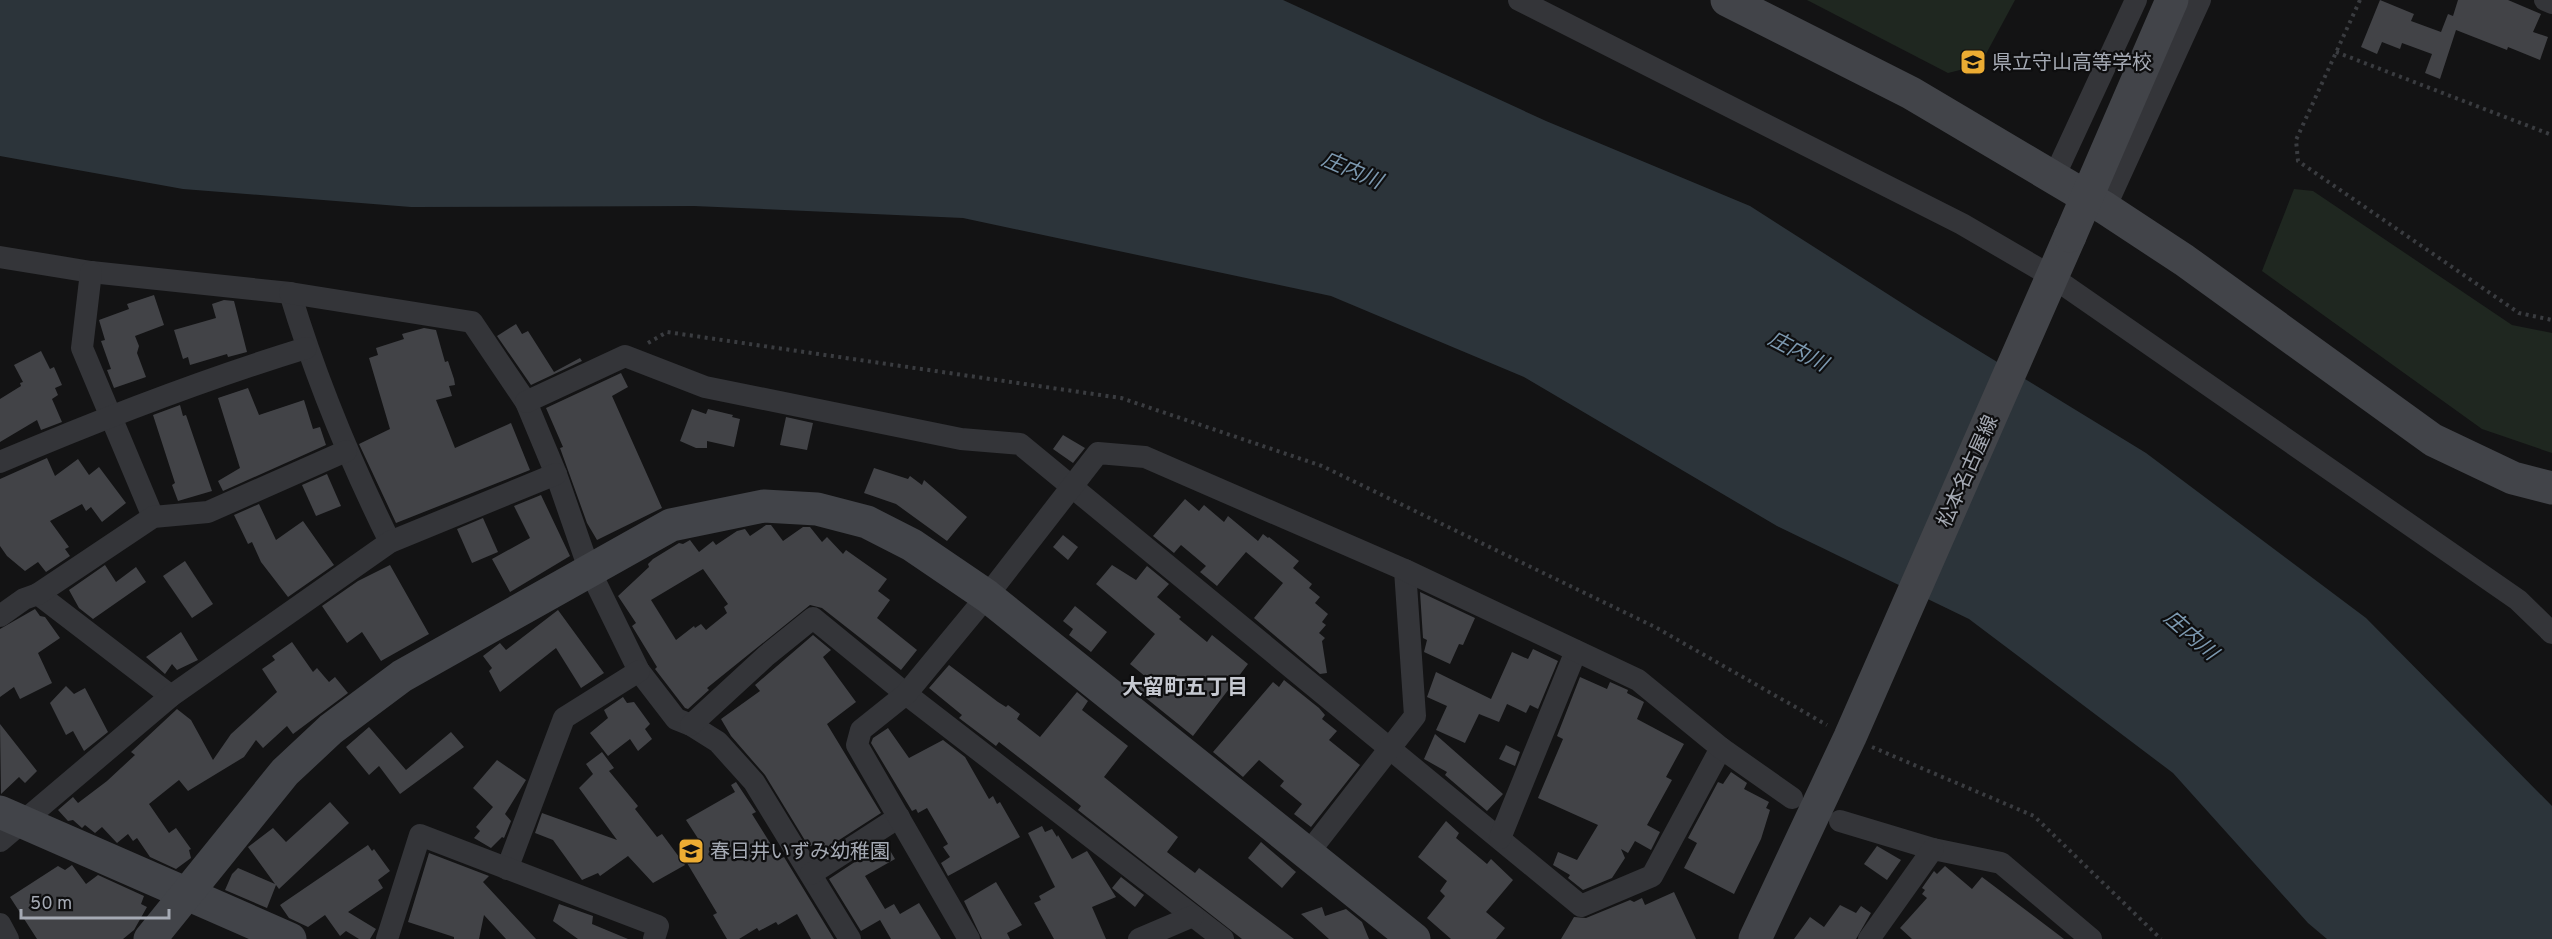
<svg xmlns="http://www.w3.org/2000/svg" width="2552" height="939" font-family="Overpass,'Noto Sans JP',sans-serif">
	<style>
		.green { fill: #1f2720 }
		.water { fill: #2c343a }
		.building { fill: #424347; fill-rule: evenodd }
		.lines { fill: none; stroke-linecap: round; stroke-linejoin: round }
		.path { stroke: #3a3c40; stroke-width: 4; stroke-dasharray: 3 4.5; stroke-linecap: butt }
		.street { stroke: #343539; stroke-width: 22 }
		.secondary { stroke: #424449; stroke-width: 33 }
		.secondary-bridge { stroke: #424449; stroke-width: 33 }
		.labels { text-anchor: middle; stroke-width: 4.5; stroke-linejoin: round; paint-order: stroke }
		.poi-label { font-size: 20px; fill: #a5aab4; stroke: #0e0e0f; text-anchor: start }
		.street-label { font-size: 20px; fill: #a5aab4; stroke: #0e0e0f }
		.water-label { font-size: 21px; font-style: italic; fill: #7c98af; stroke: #0e0e0f }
		.neighbourhood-label { font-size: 21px; font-weight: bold; fill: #c6c9d1; stroke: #0e0e0f }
	</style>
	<rect width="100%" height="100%" fill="#131314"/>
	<g class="green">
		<polygon points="1807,0 2015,0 1980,65 1948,73"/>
		<polygon points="2294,189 2313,191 2512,325 2552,333 2552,453 2482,429 2262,271"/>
	</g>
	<polygon class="water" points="0,0 1283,0 1546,121 1750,206 1922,316 2146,453 2366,618 2552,806 2552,939 2327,939 2308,923 2173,773 1969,619 1777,526 1524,377 1331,296 963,218 694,206 411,207 183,189 0,156"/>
	<g class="building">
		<polygon points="2380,0 2414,14 2411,21 2441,32 2448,14 2453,16 2458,0 2508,0 2541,14 2533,32 2548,37 2540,60 2508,47 2507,50 2456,30 2440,79 2425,73 2432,54 2402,43 2400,49 2382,42 2377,54 2361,47"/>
		<polygon points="154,295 164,325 135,336 139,346 137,353 146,377 114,388 107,370 111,369 101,341 105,340 99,320 129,309 127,304"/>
		<polygon points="224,300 234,301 247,352 228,357 227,354 190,365 188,357 183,359 174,330 216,318 212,304"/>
		<polygon points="516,324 522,334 528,331 554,372 580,358 582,361 531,385 497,336"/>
		<polygon points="424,328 436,330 445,362 448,361 454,379 455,385 449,386 452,396 436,400 455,448 511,423 530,470 396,523 359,444 390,429 369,358 378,355 376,348 404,339 402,334"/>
		<polygon points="41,351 50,369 54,367 62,385 55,388 58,395 52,399 62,422 41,430 37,420 0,442 0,399 21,386 20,383 23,382 14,365"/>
		<polygon points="621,373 628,387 612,396 662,508 597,540 587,523 560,448 563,447 546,408"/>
		<polygon points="248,388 259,415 304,400 313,429 320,427 326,445 223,491 218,481 240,468 218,398"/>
		<polygon points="180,405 183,416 186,415 212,491 178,501 172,485 175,483 153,415"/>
		<polygon points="692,409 706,414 708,409 733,415 732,417 740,419 734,447 707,441 707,448 696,448 680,441"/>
		<polygon points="786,417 813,423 807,450 780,445"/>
		<polygon points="1063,435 1085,448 1073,463 1053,449"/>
		<polygon points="47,458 55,476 78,459 89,475 99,467 126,503 102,522 91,507 86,511 82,504 50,521 69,547 65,549 70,556 46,572 38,562 25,571 7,556 0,546 0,479"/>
		<polygon points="874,468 908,479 910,476 922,485 924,480 967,517 947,541 896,504 864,493"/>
		<polygon points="327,474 341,506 316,516 302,485"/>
		<polygon points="541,495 570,556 510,592 492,559 530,538 514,506"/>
		<polygon points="1185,499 1199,511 1204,505 1224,522 1228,516 1258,541 1263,534 1268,538 1269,537 1299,561 1293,568 1312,584 1309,588 1320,597 1315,603 1328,614 1322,622 1326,625 1319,633 1325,638 1322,641 1327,673 1320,674 1254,618 1283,583 1246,552 1217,586 1200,572 1206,566 1181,545 1174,553 1153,536"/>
		<polygon points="259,504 276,540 303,521 334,565 288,597 261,562 252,542 248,544 234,515"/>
		<polygon points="483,518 498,552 472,563 457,529"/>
		<path d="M766,525H771L783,541L803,527H810L822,542L827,537L843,554L846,550L887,579L878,591L890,600L877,618L917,650L901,670L822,608L810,605L707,688L709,690L688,709L685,708L655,669L657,667L632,626L636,623L618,596L649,567L648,564L653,559L679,543L683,544L690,540L699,552L713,541L716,545L737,531L745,529L750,536ZM703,569L728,604L724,607L727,613L706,630L701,624L695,628L694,626L676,640L651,600Z"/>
		<polygon points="1063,535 1078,547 1068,560 1053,547"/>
		<polygon points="185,561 213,604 192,618 163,576"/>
		<polygon points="105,565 116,582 136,567 146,582 93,619 79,608 69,590"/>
		<polygon points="390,565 429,634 381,661 362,632 347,643 322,606 358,581"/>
		<polygon points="1112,565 1136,580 1147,566 1169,584 1157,597 1181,617 1179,619 1207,642 1212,635 1248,664 1193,736 1136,690 1146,677 1130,664 1155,634 1096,584"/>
		<polygon points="1420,592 1475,618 1463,645 1459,644 1450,664 1424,652 1427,640 1423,638"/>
		<polygon points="1075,606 1107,632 1091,652 1069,635 1073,629 1063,621"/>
		<polygon points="35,609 40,616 45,617 60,638 38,653 52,683 20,699 14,687 0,697 0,629"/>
		<polygon points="558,610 604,673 581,688 556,648 500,692 489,671 492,668 483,656 500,643 506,650"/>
		<polygon points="181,632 198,660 177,670 172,664 165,674 146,657"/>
		<polygon points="813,635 831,650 823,657 856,702 827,724 881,813 822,851 816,843 809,847 765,775 731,736 721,719 760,691 755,685"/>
		<polygon points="292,642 313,672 317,668 329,682 335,677 348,693 293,734 287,726 263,748 256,740 244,757 188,791 179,780 149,804 169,833 176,828 191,849 189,850 191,858 176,869 150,857 137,838 133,841 128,834 117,843 102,827 95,833 85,825 82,828 73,820 68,821 58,810 73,797 78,803 107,781 135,755 131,752 177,709 191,720 213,760 231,734 277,692 262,669 275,660 272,656"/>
		<polygon points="1533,649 1558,661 1538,709 1530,705 1526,713 1507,704 1499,722 1479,714 1465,743 1436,730 1447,706 1427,697 1436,672 1491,699 1512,652 1528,659"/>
		<polygon points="949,665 998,702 1006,707 1008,705 1020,714 1017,719 1040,737 1077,692 1088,701 1082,710 1128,746 1104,777 1178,837 1167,852 1195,873 1199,868 1294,939 1242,939 1078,810 1081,806 1052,783 999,742 996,746 959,718 962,715 929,688"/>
		<polygon points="1580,677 1607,689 1610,682 1628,690 1627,693 1644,702 1637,719 1684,744 1666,777 1672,780 1647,825 1660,832 1651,850 1635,841 1628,853 1621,849 1625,858 1612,878 1583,890 1568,878 1570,875 1553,865 1558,852 1577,860 1598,825 1538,798 1563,739 1557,736"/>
		<polygon points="1284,680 1319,708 1325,715 1322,719 1337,731 1329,740 1360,765 1311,827 1294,814 1302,804 1280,786 1284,781 1259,760 1243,777 1213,752 1273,682 1279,687"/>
		<polygon points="66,686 74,694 85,688 108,732 84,751 73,731 66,735 50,703"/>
		<polygon points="623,697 627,703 634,702 650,724 645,729 652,739 638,751 630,739 608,756 590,733 608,718 604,710"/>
		<polygon points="0,724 37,771 25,783 19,777 1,794"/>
		<polygon points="369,727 406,770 451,732 464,747 400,794 379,766 369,775 346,747"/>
		<polygon points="888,728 909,758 943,740 965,757 989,799 993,796 997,804 1000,802 1020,837 948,876 941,863 950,857 943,847 948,844 927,808 918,813 916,809 912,811 871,743 873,738"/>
		<polygon points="1435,734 1503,794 1487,811 1445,775 1447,772 1424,759"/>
		<polygon points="1506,745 1520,752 1515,766 1499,759"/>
		<polygon points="602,752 614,768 609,771 638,806 635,809 657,837 662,834 685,865 653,883 628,856 600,876 598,873 582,880 553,840 535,833 542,813 617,840 579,788 593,774 586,764"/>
		<polygon points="497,760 526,780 505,814 511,821 504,838 502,837 491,848 474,838 480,831 476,827 493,807 473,788"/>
		<polygon points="1731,772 1747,783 1744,789 1769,802 1766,808 1770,810 1761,839 1734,894 1684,868 1697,843 1688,838 1718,782 1723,784"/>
		<polygon points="736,782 756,812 752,814 780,859 784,857 834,939 811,939 797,914 778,925 776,922 759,931 757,928 739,939 727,939 713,915 717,913 681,853 699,840 686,820 735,792 731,785"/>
		<polygon points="330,802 349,823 279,889 276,885 267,908 225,890 232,874 238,868 275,884 248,847 273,828 286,842"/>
		<polygon points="1446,821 1459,833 1456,838 1487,864 1491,859 1513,880 1486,912 1505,928 1496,939 1451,939 1427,918 1445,896 1440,891 1447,881 1418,857"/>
		<polygon points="1042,826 1045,832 1052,829 1057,837 1058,835 1072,859 1087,851 1116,897 1092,907 1106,939 1054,939 1034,903 1041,900 1039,896 1055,887 1028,833"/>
		<polygon points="885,842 895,859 865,876 885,909 894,904 900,914 919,903 941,939 891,939 880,920 861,931 829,879"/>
		<polygon points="1261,842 1296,872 1282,888 1248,858"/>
		<polygon points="368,845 372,851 374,849 390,871 378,880 383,888 348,912 376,929 370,939 359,939 346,931 340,936 325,915 308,927 289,918 280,905"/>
		<polygon points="1877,846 1901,860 1887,880 1864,864"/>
		<polygon points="429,853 489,876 483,882 536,939 506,939 484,915 479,939 454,939 454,937 408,922"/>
		<polygon points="72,865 86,884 98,875 144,896 141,904 147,907 134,930 123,939 37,939 10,897 58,866 65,870"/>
		<polygon points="1945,866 1972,889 1982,877 2064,939 1912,939 1900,928 1927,898 1922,894 1925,890 1922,888 1934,871 1937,874"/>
		<polygon points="1121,877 1144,895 1135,907 1112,888"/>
		<polygon points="996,882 1022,925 1007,933 1010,939 982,939 964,901"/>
		<polygon points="1674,892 1696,939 1561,939 1574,917 1586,918 1630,900 1634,902 1642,898 1645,905"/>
		<polygon points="559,904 593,916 592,924 628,939 578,939 553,921"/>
		<polygon points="1840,905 1856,913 1861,906 1871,913 1856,939 1794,939 1810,917 1824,927"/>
		<polygon points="1322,907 1325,916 1346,909 1362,922 1369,939 1329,939 1301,914"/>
	</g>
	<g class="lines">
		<g class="path">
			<polyline points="2360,0 2296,140 2298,161 2519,313 2552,320"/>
			<polyline points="2336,52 2552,135"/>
			<polyline points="648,343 667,332 1121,398 1322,466 1655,627 1827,725"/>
			<polyline points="1872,747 2034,816 2161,939"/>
		</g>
		<g class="street">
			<polyline points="1519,0 1962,224 2051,276 2518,600 2552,633"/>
			<polyline points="2545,0 2552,3"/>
			<polyline points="2054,177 2136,0"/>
			<polyline points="2105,208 2200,0"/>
			<path d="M0,257L91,272L290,293C317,382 349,459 390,542"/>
			<polyline points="91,272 82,348 153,517"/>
			<polyline points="290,293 472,322 526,402 556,474 589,569 639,671 676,719 691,725 718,742 754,782 850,939"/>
			<polyline points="526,402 625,356 705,387 961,439 1020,444 1581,906 1652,876 1721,748"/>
			<path d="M0,462C101,419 202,380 306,348"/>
			<polyline points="38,594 171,696"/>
			<polyline points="0,616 24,599 38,594 153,517 208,512 346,451"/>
			<polyline points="691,725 766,656 813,618 906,694 1223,939"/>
			<polyline points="1840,821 1933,849 2001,863 2091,939"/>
			<polyline points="1500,838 1576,651"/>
			<polyline points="0,841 171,696 390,542 556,474"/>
			<polyline points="1309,852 1415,716 1405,570"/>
			<polyline points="507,869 564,718 639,671"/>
			<polyline points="811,874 899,817"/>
			<polyline points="0,924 8,939"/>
			<polyline points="387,939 420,835 658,926 654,939"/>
			<polyline points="969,939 857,745 861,730 906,694 987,596 1098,453 1145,457 1405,570 1638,680 1721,748 1792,798"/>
			<polyline points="1139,939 1193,916"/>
			<polyline points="1869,939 1933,849"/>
		</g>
		<g class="secondary">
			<polyline points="1727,0 1911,93 2105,208 2184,260 2433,440 2513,478 2552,488"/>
			<polyline points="0,812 290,939"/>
			<polyline points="150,939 285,772 331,729 402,676 671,525 764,506 817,509 867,522 912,545 987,596 1414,939"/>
			<polyline points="1755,939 1850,737 2070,236"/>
		</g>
		<polyline class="secondary-bridge" points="2070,236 2172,0"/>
	</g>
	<defs>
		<g id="school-square" transform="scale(1.35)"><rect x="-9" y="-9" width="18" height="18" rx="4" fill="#ecac33" stroke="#0e0e0f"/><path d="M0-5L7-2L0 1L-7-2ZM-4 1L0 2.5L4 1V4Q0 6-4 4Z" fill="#111"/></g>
	</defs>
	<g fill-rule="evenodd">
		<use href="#school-square" x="1973" y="62"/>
		<use href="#school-square" x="691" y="851"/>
	</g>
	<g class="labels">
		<g class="poi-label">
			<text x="1992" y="69">県立守山高等学校</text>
			<text x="710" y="858">春日井いずみ幼稚園</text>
		</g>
		<g class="street-label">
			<text transform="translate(1967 471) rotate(-66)" y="7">松本名古屋線</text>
		</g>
		<g class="water-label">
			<text transform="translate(1352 170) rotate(23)" y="7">庄内川</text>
			<text transform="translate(1798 351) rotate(27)" y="7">庄内川</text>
			<text transform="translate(2191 635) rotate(41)" y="7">庄内川</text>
		</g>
		<g class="neighbourhood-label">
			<text x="1185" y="694">大留町五丁目</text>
		</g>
	</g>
	<path d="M21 909v9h148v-9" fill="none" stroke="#a5aab4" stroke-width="3"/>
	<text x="30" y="909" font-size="18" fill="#a5aab4" stroke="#0e0e0f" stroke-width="4.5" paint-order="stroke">50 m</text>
</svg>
